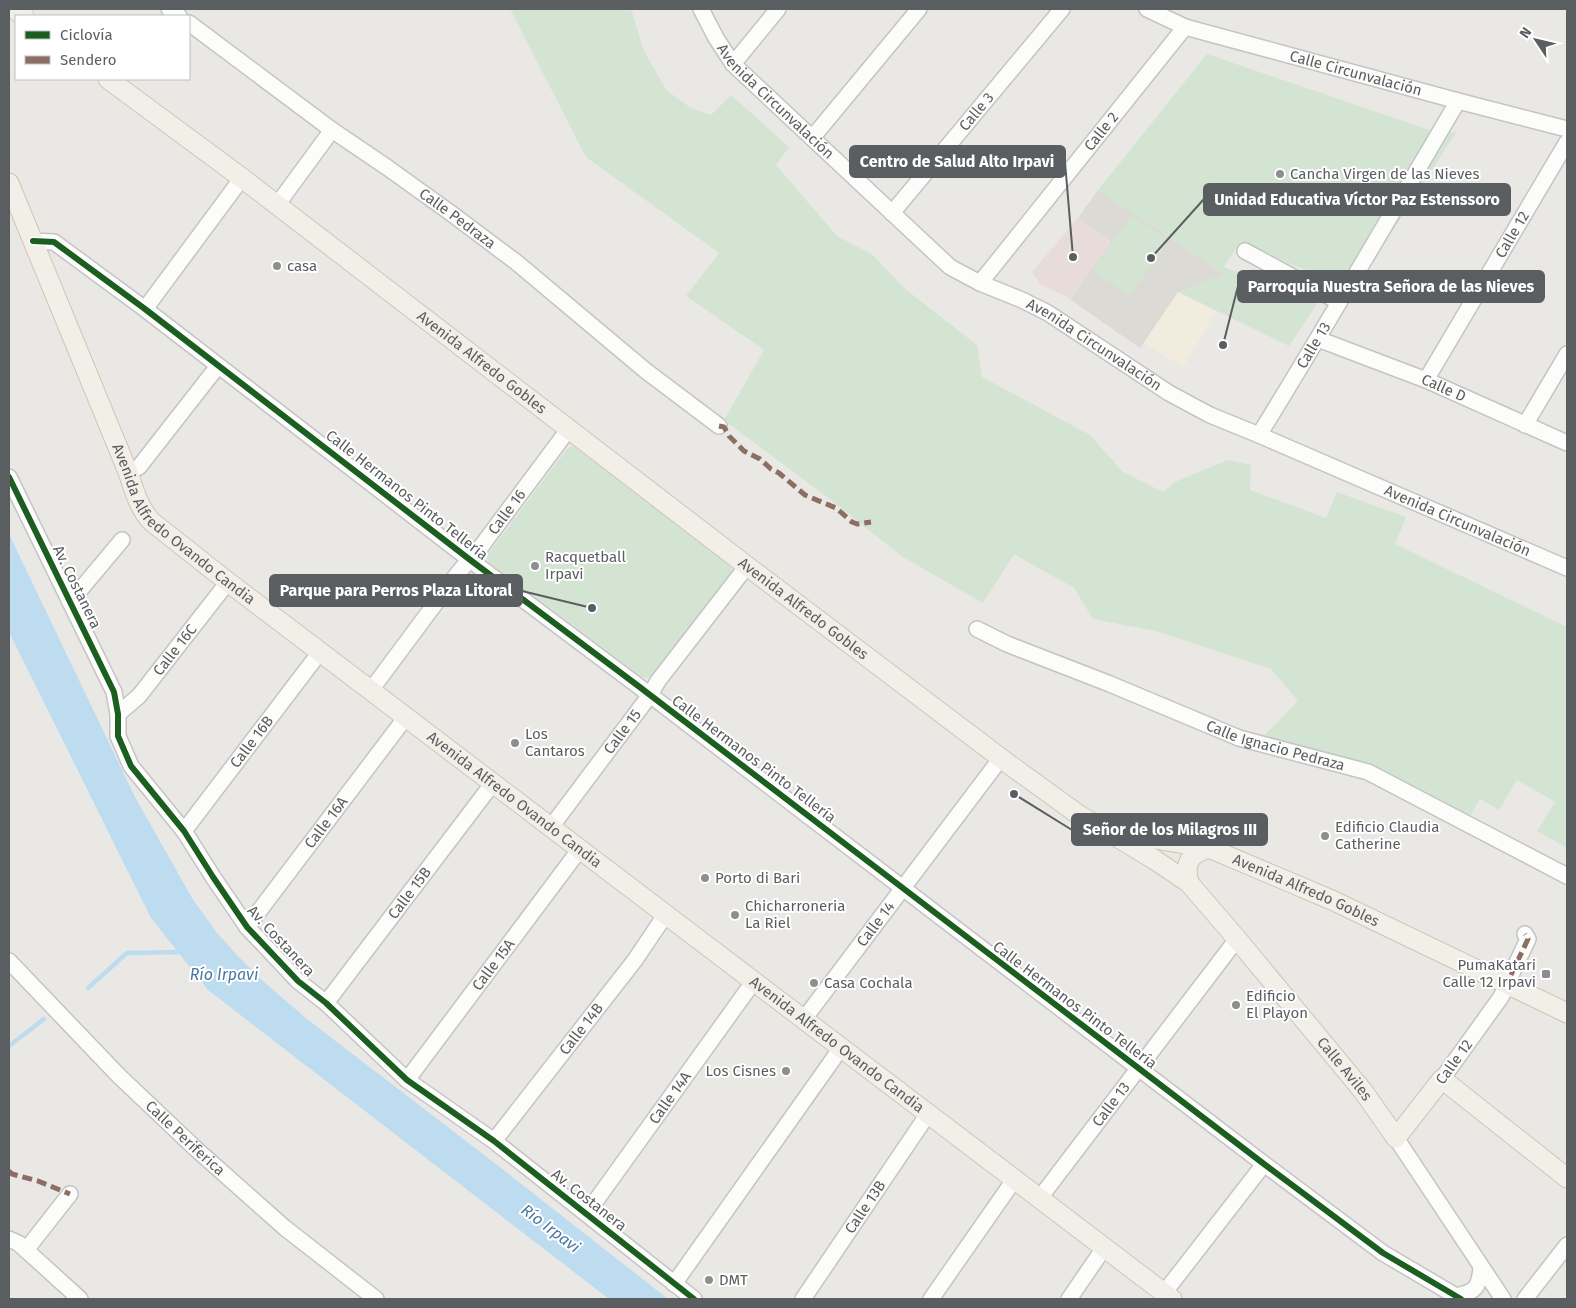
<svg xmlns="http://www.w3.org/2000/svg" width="1576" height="1308" font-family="'Fira Sans',sans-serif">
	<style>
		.commercial { fill: #f2ecdf }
		.education { fill: #dcdad5 }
		.medical { fill: #e8dcda }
		.green { fill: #d4e4d2 }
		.water { fill: #bedcf0 }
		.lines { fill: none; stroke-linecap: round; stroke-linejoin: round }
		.stream { stroke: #bedcf0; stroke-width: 4.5 }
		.minor-casing { stroke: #c4c4c4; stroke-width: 18 }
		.major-casing { stroke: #cec6b6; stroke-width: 21 }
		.minor { stroke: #fcfcfb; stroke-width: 15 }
		.major { stroke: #f1efe8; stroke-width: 19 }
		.quiet { stroke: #8d6e63; stroke-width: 5; stroke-dasharray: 10 5; stroke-linecap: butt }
		.cycleway-casing { stroke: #fff; stroke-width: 9 }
		.cycleway { stroke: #1b5e20; stroke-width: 6 }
		.poi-dot { fill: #8d8e8f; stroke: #fff; stroke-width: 2 }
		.labels { text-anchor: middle; stroke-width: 4; stroke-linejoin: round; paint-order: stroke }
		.street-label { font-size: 15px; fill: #5b5e61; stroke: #fff }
		.poi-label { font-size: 15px; fill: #5b5e61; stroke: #fff; text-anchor: start }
		.water-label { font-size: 16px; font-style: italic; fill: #4b79a3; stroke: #fff }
		.leader { fill: none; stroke: #5b5e61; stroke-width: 2 }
		.callout-dot { fill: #5b5e61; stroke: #fff; stroke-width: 2 }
		.callout { fill: #5b5e61; stroke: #5b5e61; stroke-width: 2 }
		.callout-label { font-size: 16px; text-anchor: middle; font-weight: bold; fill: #fff }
	</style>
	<rect width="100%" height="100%" fill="#e9e8e5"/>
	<polygon class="commercial" points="1178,292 1217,310 1183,367 1143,343"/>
	<polygon class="education" points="1098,190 1225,274 1178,292 1140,348 1068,298 1071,299 1111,242 1078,218"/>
	<polygon class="medical" points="1078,218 1111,243 1071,299 1040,284 1032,272"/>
	<g class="green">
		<polygon points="510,9 631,9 644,51 666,90 691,108 711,115 731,95 789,147 776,165 837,236 873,255 904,288 977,345 982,377 1090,435 1123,472 1163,492 1175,482 1228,460 1251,465 1250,490 1326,518 1337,492 1406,517 1395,544 1567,627 1567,848 1537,831 1555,802 1517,780 1499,810 1480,799 1469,818 1363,764 1256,744 1298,701 1271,669 1156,631 1093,619 1074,588 1014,554 983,603 903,557 827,497 724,420 764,350 686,296 719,253 586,157"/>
		<polygon points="1207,54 1444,135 1457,131 1354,291 1240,242 1224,267 1303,296 1317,304 1289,346 1178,292 1225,274 1098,190"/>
		<polygon points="1132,215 1168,240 1130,296 1093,271"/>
		<polygon points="572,446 576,448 727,562 732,569 731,573 651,676 647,678 642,677 490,563 487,559 488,554 567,449"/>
	</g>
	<polygon class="water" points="9,534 135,797 192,898 217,933 237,955 264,982 307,1019 501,1168 668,1299 609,1299 208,990 151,918 9,632"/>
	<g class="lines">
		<g class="stream">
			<polyline points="88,988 127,953 183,952"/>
			<polyline points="9,1046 44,1019"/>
		</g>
		<g class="minor-casing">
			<g id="minor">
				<polyline points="169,9 179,16"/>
				<path id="s1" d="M701,9L716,38L733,64L950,267L980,283L1022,300L1048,313L1169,393L1210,415L1259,435L1567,568"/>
				<path id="s2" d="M1147,9L1185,27L1458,101L1567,129"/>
				<path id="s3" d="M189,23L332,130L388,168L452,214L516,262L646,371L719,426"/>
				<polyline points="733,64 778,9"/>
				<polyline points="812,138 919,9"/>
				<polyline points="277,205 332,130"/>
				<path id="s4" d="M892,213L1062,9"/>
				<polyline points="33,241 54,242 145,309 469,559 637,685 1264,1164 1383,1253 1461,1299"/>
				<polyline points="1245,251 1339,302"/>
				<path id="s5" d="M980,283L1185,27"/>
				<polyline points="145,309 242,178"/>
				<path id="s6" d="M1318,339L1426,380L1567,443"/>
				<path id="s7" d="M1426,380L1567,142"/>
				<polyline points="1525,425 1567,354"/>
				<path id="s8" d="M1259,435C1327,325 1392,213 1458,101"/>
				<polyline points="128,472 139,467 218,366"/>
				<polyline points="9,477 114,692 118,714 118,736 131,766 184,831 213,877 247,927 298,981 326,1003 407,1080 494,1141 694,1299"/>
				<polyline points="70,602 122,540"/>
				<path id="s9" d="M977,629L1007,644L1110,684L1239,738L1368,772L1567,876"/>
				<path id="s10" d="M371,690L458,573L480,548L568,430"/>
				<path id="s11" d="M118,714L139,696L228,582"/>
				<path id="s12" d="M551,827L650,695L658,681L747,566"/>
				<path id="s13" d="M184,831L320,652"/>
				<path id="s14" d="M247,927L406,717"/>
				<path id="s15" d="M9,961L119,1076L196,1149L285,1228L376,1299"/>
				<polyline points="1511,975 1528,939 1525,934"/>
				<path id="s16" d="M326,1003L493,783"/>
				<path id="s17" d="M804,1019L1001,758"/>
				<polyline points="1442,1079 1501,997 1507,984"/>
				<path id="s18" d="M407,1080L580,849"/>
				<polyline points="1396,1138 1503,1299"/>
				<path id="s19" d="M494,1141L635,960L666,914"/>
				<path id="s20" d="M1039,1199L1237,939"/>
				<path id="s21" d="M587,1213L754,981"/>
				<polyline points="9,1239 18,1243 26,1250 80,1299"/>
				<polyline points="26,1250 70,1194"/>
				<polyline points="674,1284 841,1048"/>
				<polyline points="1164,1293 1264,1164"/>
				<path d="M1456,1296C1476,1292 1479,1287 1481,1268"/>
				<path id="s22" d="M803,1299L928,1114"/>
				<polyline points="931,1299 1014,1180"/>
				<polyline points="1069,1299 1104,1248"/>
				<polyline points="1525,1299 1567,1245"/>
			</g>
		</g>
		<g class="major-casing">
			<g id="major">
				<polyline points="14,9 24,16"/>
				<path id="s23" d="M108,79L242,178L747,566L1010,765L1079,815L1106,831L1209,848L1334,901L1567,1013"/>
				<path id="s24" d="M9,183L128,472C134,490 139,509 152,522L228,582L1172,1299"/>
				<path id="s25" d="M1117,837L1155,860L1189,883L1237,939L1363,1091L1396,1138L1442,1079L1567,1178"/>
				<path d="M1189,883C1184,863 1189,854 1209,848"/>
			</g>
		</g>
		<use href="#minor" class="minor"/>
		<use href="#major" class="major"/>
		<g class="quiet">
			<polyline points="719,426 724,427 729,436 744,451 760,459 771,469 779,473 805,495 836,508 852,522 857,524 871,522"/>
			<polyline points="1511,975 1528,939 1525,934"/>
			<polyline points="9,1171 12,1174 38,1181 70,1194"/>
		</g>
		<g class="cycleway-casing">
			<g id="cycleway">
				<polyline points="33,241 54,242 145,309 469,559 637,685 1264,1164 1383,1253 1461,1299"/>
				<polyline points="9,477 114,692 118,714 118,736 131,766 184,831 213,877 247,927 298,981 326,1003 407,1080 494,1141 694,1299"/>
			</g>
		</g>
		<use href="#cycleway" class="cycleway"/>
	</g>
	<g class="poi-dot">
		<circle cx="1280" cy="174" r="5"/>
		<circle cx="277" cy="266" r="5"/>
		<circle cx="535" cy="566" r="5"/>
		<circle cx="515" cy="743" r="5"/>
		<circle cx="1325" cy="836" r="5"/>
		<circle cx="705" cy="878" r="5"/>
		<circle cx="735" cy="915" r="5"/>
		<rect x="1541" y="969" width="10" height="10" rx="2.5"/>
		<circle cx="814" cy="983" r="5"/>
		<circle cx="1236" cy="1005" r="5"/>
		<circle cx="786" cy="1071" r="5"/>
		<circle cx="709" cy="1280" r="5"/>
	</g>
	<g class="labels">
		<g class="street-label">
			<text dy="5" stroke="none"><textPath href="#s2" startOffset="219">Calle Circunvalación</textPath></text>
			<text dy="5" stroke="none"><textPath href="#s1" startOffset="120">Avenida Circunvalación</textPath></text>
			<text dy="5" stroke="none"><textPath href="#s4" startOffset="132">Calle 3</textPath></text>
			<text dy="5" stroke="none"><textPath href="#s5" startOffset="194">Calle 2</textPath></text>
			<text dy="5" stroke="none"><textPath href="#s3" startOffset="332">Calle Pedraza</textPath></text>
			<text dy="5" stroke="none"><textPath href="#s7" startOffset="169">Calle 12</textPath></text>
			<text dy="5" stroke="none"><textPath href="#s1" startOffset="525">Avenida Circunvalación</textPath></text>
			<text dy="5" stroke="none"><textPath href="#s8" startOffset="105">Calle 13</textPath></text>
			<text dy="5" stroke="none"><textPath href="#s23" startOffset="469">Avenida Alfredo Gobles</textPath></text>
			<text dy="5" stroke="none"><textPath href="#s6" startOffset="135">Calle D</textPath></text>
			<text transform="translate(407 495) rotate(38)" y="5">Calle Hermanos Pinto Tellería</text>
			<text dy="5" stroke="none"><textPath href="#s10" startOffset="224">Calle 16</textPath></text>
			<text dy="5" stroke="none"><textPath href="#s1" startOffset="930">Avenida Circunvalación</textPath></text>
			<text dy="5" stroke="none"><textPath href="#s24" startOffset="390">Avenida Alfredo Ovando Candia</textPath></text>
			<text transform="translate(77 587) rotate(64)" y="5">Av. Costanera</text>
			<text dy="5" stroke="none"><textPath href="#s23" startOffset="874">Avenida Alfredo Gobles</textPath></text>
			<text dy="5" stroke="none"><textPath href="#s11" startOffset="86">Calle 16C</textPath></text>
			<text dy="5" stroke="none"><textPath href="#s12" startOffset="119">Calle 15</textPath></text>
			<text dy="5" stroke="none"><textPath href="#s13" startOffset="112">Calle 16B</textPath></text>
			<text dy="5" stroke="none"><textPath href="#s9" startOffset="321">Calle Ignacio Pedraza</textPath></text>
			<text transform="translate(754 759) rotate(37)" y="5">Calle Hermanos Pinto Tellería</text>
			<text dy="5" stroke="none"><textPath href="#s24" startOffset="825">Avenida Alfredo Ovando Candia</textPath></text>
			<text dy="5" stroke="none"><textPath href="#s14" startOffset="131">Calle 16A</textPath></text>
			<text dy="5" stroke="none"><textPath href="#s23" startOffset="1460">Avenida Alfredo Gobles</textPath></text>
			<text dy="5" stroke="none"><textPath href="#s16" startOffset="138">Calle 15B</textPath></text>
			<text dy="5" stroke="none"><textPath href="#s17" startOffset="119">Calle 14</textPath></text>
			<text transform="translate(281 941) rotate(47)" y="5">Av. Costanera</text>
			<text dy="5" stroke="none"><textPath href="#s18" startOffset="144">Calle 15A</textPath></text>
			<text transform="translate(1075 1005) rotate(37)" y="5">Calle Hermanos Pinto Tellería</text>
			<text dy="5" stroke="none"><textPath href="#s19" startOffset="142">Calle 14B</textPath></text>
			<text dy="5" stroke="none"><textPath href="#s24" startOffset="1230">Avenida Alfredo Ovando Candia</textPath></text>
			<text transform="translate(1454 1062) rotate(-54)" y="5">Calle 12</text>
			<text dy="5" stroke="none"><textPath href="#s25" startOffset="328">Calle Aviles</textPath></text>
			<text dy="5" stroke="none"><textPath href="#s21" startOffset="142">Calle 14A</textPath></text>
			<text dy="5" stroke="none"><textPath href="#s20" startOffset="119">Calle 13</textPath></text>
			<text dy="5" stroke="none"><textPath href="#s15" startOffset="250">Calle Periferica</textPath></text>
			<text transform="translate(589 1200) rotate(38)" y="5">Av. Costanera</text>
			<text dy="5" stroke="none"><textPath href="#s22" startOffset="111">Calle 13B</textPath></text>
		</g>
		<g class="poi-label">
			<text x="1290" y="179">Cancha Virgen de las Nieves</text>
			<text x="287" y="271">casa</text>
			<text x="545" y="562">Racquetball<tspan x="545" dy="17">Irpavi</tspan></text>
			<text x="525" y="739">Los<tspan x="525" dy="17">Cantaros</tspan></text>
			<text x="1335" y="832">Edificio Claudia<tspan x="1335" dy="17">Catherine</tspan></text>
			<text x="715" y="883">Porto di Bari</text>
			<text x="745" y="911">Chicharroneria<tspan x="745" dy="17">La Riel</tspan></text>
			<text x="1536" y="970" text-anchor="end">PumaKatari<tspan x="1536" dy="17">Calle 12 Irpavi</tspan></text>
			<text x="824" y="988">Casa Cochala</text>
			<text x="1246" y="1001">Edificio<tspan x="1246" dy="17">El Playon</tspan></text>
			<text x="776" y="1076" text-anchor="end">Los Cisnes</text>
			<text x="719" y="1285">DMT</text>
		</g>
		<g class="water-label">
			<text x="224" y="980">Río Irpavi</text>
			<text transform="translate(551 1228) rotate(37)" y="6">Río Irpavi</text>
		</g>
	</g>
	<path class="leader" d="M1073 257L1065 162M1151 258L1204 199M1223 345L1238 286M592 608L522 591M1014 794L1072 830"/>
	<g class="callout-dot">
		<circle cx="1073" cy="257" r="5"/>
		<circle cx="1151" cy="258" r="5"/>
		<circle cx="1223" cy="345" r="5"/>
		<circle cx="592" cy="608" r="5"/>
		<circle cx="1014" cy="794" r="5"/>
	</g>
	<g class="callout">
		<rect x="850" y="146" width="215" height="31" rx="5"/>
		<rect x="1204" y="184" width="306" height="31" rx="5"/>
		<rect x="1238" y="271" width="306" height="31" rx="5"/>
		<rect x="270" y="575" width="252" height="31" rx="5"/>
		<rect x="1072" y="814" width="195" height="31" rx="5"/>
	</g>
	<g class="callout-label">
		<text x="957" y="167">Centro de Salud Alto Irpavi</text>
		<text x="1357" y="205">Unidad Educativa Víctor Paz Estenssoro</text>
		<text x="1391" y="292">Parroquia Nuestra Señora de las Nieves</text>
		<text x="396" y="596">Parque para Perros Plaza Litoral</text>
		<text x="1170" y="835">Señor de los Milagros III</text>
	</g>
	<rect width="1576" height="1308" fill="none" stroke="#5b5e61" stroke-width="20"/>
	<rect x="15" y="15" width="175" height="65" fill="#ffffff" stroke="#bdbfc0"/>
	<rect x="25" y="31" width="25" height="8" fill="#1b5e20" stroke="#bdbfc0"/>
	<text x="60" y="40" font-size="15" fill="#5b5e61">Ciclovía</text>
	<rect x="25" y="56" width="25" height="8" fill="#8d6e63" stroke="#bdbfc0"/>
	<text x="60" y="65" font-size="15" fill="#5b5e61">Sendero</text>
	<g transform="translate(1536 40) rotate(305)" stroke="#ffffff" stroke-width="4" paint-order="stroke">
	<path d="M0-4L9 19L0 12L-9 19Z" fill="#5b5e61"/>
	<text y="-8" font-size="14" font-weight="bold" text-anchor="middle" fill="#5b5e61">N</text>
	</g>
</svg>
